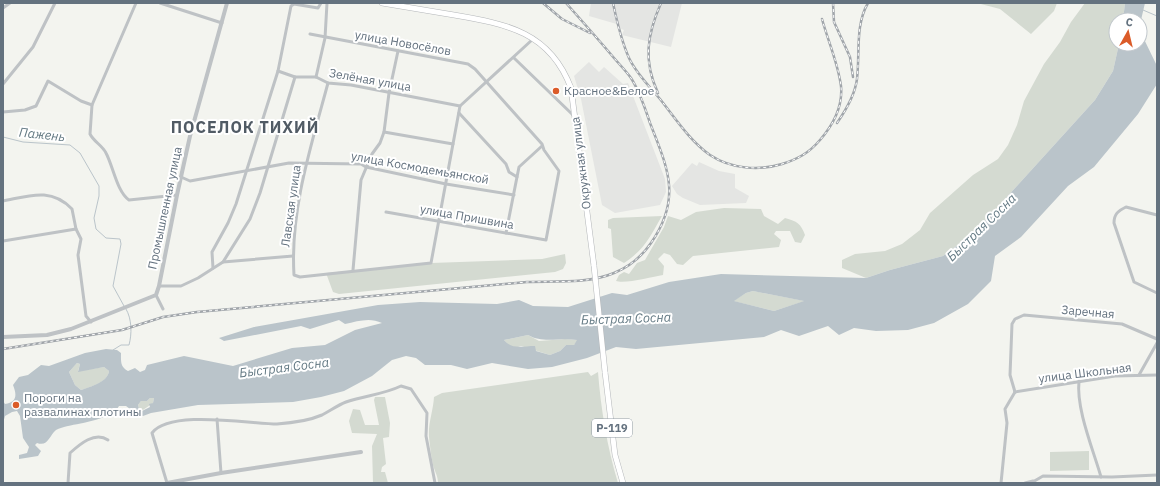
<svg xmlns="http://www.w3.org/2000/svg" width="1160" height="486" font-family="'IBM Plex Sans',sans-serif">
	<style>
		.built { fill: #e4e5e3 }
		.green { fill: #d4dad1 }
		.water { fill: #bac4ca; fill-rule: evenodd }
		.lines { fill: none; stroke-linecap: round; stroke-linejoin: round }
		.stream { stroke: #bac4ca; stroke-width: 1 }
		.trunk-casing { stroke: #b3b6b9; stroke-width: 6 }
		.minor { stroke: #bec2c5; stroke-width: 3 }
		.tertiary { stroke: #bec2c5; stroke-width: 4 }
		.trunk { stroke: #fff; stroke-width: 5 }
		.rail-casing { stroke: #a0a5aa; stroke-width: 2.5 }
		.rail { stroke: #fff; stroke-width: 1; stroke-dasharray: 3; stroke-linecap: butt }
		.trunk-bridge-casing { stroke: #b3b6b9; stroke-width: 6; stroke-linecap: butt }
		.trunk-bridge { stroke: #fff; stroke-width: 5 }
		.poi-dot { fill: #db5b28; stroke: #fff; stroke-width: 1.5 }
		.labels { text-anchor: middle; stroke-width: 4; stroke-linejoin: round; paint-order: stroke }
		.shield { fill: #fff; stroke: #929ca5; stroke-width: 1 }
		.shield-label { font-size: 11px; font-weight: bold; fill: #64727f }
		.street-label { font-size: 12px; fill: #64727f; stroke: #fff }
		.poi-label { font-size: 12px; fill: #64727f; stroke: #fff; text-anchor: start }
		.water-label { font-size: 13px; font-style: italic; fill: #647a84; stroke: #fff }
		.district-label { font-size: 16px; font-weight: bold; letter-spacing: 1px; fill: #515b65; stroke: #fff }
	</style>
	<rect width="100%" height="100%" fill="#f3f4ef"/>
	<g class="built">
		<polygon points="591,3 682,3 671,47 622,35 624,30 619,28 620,25 589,16"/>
		<polygon points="589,62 599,72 604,67 623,84 628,83 665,179 666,192 660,205 615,213 602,205 581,99 574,76"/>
		<polygon points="699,162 719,171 735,174 735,188 749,196 746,203 700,205 683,198 677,194 672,186 692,163 697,166"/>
	</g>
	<g class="green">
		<polygon points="977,3 1057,3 1054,11 1031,34 1000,9"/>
		<polygon points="1085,3 1125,3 1123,20 1116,20 1116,44 1119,44 1113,71 1095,100 975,232 943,256 890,270 866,278 842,268 842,260 855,254 885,251 902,244 920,230 930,213 973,175 998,159 1008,145 1017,125 1024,101 1044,64 1060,42 1071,22"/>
		<path d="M724,208L761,209L764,216L778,224L785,218C797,221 801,224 805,235L801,243L795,242L790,231H776L774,234L781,240L779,247L693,256L683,265L677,264L670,255L664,253L658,259L664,266L663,275C652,277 625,284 616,281L619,275L624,272L629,274L637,263L645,260L664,227L668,216L681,220L696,212Z"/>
		<path d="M662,216C649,238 646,248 624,263L613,257L611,229L608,228V220L613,218Z"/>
		<polygon points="565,254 566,263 563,269 555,272 339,294 333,292 326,273 431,263 542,259"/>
		<polygon points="753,291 805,301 774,311 733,301 746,293"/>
		<polygon points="528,335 539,341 565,339 578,340 574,345 566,345 560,351 550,355 521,346 515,348 509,346 504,340"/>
		<path d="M77,363L80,364L78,371L104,367L109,371C108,382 91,387 81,390L75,385L69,372Z"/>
		<path d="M588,372L591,376L598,372C601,410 607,446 618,483H438C438,476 435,472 433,465C431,456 430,446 429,437C428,423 433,412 434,397L442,393Z"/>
		<polygon points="375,397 385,397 390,423 389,437 383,438 386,464 382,467 381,472 385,472 388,483 373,483 372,446 377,434 352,433 349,421 353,409 360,410 365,425 379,425 374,400"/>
		<polygon points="150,398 154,398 153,403 140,412 138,405 141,401 147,401"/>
		<polygon points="1089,451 1089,470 1050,471 1050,452"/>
	</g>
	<path class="water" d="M1125,3H1145L1141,20V33L1157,66V84L1138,114L1094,167L1068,186L1021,237L995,256L991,281L968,304L934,323L908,330L876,331L854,328L839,335L828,326L799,336L781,330L764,337L636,349L616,347L587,358L552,367L528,369L492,363L467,369L451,365H425L416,358L406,356L392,360L372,376L344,391L321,397L293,402L198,405L151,413L143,416L138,415L126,406H119C113,419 81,423 68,426C64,427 59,428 56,430C49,436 48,447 37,443L35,445L41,451L38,456L19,459V455L27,453L29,447L23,438L20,416L17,411L12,412L5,416L3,423V401L5,404C17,402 17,395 13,385L19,377L28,375L41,365L49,366L85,353L106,349L117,350L121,353C121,361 120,367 128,371L135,368L140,372L145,370L147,365L184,356L233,366L292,348L325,345L355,330L382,323C370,317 358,321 345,324L339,320L310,329L301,326L224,341L219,338L254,327L378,305L420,302L497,304L519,300L533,306L568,307L612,293L627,295L669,282L721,274L866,278L890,270L943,256L975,232L1095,100L1113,71L1119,44H1140V20H1123ZM753,291L804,301L774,311L734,301L746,293ZM528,335C544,344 559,337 577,340L574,345H566L560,351L550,355L536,351L535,346C522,346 512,350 504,340ZM77,363L80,364L78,372L104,367L109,371C108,382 90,387 81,390L75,385L69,372ZM150,398H154L153,403L149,404L150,407L140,412L138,405L141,401H147Z"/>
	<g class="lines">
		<g class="stream">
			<polyline points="1143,10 1157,16"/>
			<polyline points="3,137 23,142 70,145 80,153 99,186 99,196 94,218 96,229 106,238 120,239 121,244 113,286 124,306"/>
			<path d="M113,350L121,345H129C132,334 132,319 126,309"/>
		</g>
		<g class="trunk-casing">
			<g id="trunk">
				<path d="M382,3C406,7 430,11 454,15C507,24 550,32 571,88L594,266"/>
				<polyline points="605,372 615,455 623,483"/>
			</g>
		</g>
		<g class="minor">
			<path d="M136,3L92,105L90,134C94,142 102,145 106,153C113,166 117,192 129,200L177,195"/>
			<polyline points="160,3 222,23"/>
			<polyline points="3,8 10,3"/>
			<polyline points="310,34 468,64 475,69 542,144 544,150 559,171 546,240 386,212"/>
			<polyline points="514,58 573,115"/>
			<polyline points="278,71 295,77 316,77 328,83 351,85 460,106"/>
			<polyline points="316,77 325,38 327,3"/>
			<path d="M328,83C311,146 290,210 294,275L300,277L431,263L460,106L533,39"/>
			<polyline points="3,84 33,47 55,3"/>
			<polyline points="3,112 25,110 36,106 48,81 81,101 92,105"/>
			<polyline points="459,113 506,164 509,172 517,177 506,233"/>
			<polyline points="384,132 453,144"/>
			<polyline points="181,177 190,181 289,163 361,164 366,167 446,184 514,195"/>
			<polyline points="517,177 519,167 542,146"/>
			<path d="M3,201C29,196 51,187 72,209L76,229L81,239L78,255L86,316L91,322"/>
			<path d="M1157,215L1126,207C1118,211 1114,214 1114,223L1134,282L1157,293"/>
			<polyline points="3,241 76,229"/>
			<polyline points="223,262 250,219 260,193 295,77"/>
			<polyline points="213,268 212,252 228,223 236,204 278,71 291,6 294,4 318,8 321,3"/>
			<polyline points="353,270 361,180 372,154 380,143 384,132 389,93 398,51"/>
			<polyline points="159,286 181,286 198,278 223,262 293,256"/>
			<polyline points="156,295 163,309"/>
			<polyline points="1139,375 1157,343"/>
			<path d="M1079,381C1076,409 1093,449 1101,477"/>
			<polyline points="1015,392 1010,375 1012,324 1015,319 1024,315 1122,324 1157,339"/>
			<polyline points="1015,392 1115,376 1157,375"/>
			<polyline points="217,419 221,473"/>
			<path d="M68,483L70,453C80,444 95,431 108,440"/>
			<path d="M167,483L152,433C170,409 250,424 277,424C292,423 308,421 322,415C330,411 338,405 346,402C366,395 382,395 401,386L411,389L427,413L426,436L435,483"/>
			<polyline points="1001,483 1007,423 1005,409 1015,392"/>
			<polyline points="1025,483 1033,481"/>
			<polyline points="1031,483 1043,476 1112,477 1157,475"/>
		</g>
		<g class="tertiary">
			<polyline points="3,337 47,335 71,329 156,295 159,286 177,195 190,136 227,3"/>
			<polyline points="167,483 221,473 361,452"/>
		</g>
		<use href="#trunk" class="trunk"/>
		<g class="rail-casing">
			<g id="rail">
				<polyline points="543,3 562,19 590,33"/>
				<path d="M613,3C617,22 621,40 629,58C636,73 649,86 660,99C675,118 690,141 710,155C731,169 759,171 782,164C798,159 809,153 820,140C833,125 843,107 841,86C838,63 828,41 822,19"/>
				<polyline points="833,3 834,22 850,57 853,77"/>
				<path d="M658,93C643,61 647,35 661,3"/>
				<path d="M837,123C846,110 855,95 857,79C860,54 855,25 868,3"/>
				<path d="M3,349L122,330L163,317L197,312L527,282C555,281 588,284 614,273C629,267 642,256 651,243C682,198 668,169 650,123C645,108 640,92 631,78C626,71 620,65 614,58C598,39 582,21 566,3"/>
			</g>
		</g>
		<use href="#rail" class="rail"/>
		<g class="trunk-bridge-casing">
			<polyline id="trunk-bridge" points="594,266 605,372"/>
		</g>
		<use href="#trunk-bridge" class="trunk-bridge"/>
	</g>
	<g class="poi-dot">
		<circle cx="556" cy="91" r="4"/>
		<circle cx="16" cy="405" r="4"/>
	</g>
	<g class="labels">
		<rect class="shield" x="592" y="419" width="40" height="18" rx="3"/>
		<g class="shield-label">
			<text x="612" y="432">Р-119</text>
		</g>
		<g class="street-label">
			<text transform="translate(403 43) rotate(10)" y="4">улица Новосёлов</text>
			<text transform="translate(370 80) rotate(10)" y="4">Зелёная улица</text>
			<text transform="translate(581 163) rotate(-97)" y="4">Окружная улица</text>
			<text transform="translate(420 168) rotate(10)" y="4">улица Космодемьянской</text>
			<text transform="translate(291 206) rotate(-82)" y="4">Лавская улица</text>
			<text transform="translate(165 208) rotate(-78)" y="4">Промышленная улица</text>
			<text transform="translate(467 217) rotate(10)" y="4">улица Пришвина</text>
			<text transform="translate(1088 312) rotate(5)" y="4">Заречная</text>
			<text transform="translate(1085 373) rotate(-7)" y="4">улица Школьная</text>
		</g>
		<g class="poi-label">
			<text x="564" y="95">Красное&amp;Белое</text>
			<text x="24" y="402">Пороги на<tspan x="24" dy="14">развалинах плотины</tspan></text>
		</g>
		<g class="water-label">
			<text transform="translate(42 134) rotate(6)" y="5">Пажень</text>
			<text transform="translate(981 227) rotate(-44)" y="5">Быстрая Сосна</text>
			<text transform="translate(626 318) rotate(-2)" y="5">Быстрая Сосна</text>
			<text transform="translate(284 367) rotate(-7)" y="5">Быстрая Сосна</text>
		</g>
		<g class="district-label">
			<text x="245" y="133">ПОСЕЛОК ТИХИЙ</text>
		</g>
	</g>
	<rect width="1160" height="486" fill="none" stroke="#64727f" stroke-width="8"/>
	<g transform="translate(1128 32) rotate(8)"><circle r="19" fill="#ffffff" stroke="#c1c7cc"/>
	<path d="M0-3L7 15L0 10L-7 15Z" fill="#db5b28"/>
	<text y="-6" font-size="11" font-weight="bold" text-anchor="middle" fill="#64727f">С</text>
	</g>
</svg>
